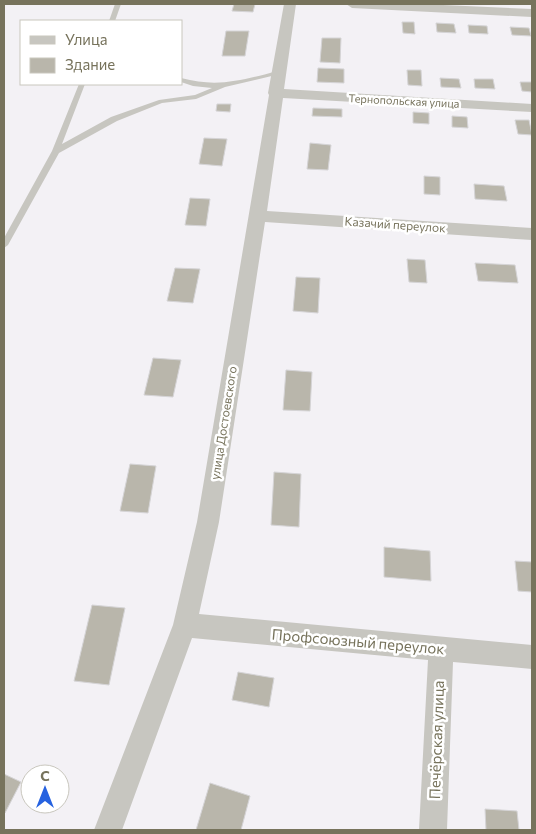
<svg xmlns="http://www.w3.org/2000/svg" width="536" height="834" font-family="Commissioner,sans-serif">
	<style>
		.building { fill: #b9b6ab; stroke: #d5d4d6 }
		.lines { fill: none; stroke-linecap: round; stroke-linejoin: round }
		.service { fill: #c7c6c0; fill-rule: evenodd }
		.minor { fill: #c7c6c0; fill-rule: evenodd }
		.labels { text-anchor: middle; stroke-width: 5; stroke-linejoin: round; paint-order: stroke }
		.far-street-label { font-size: 11px; fill: #77735c; stroke: #fff }
		.street-label { font-size: 12px; fill: #77735c; stroke: #fff }
		.near-street-label { font-size: 15px; fill: #77735c; stroke: #fff }
	</style>
	<rect width="100%" height="100%" fill="#f3f1f5"/>
	<g class="building">
		<polygon points="234,4 255,4 253,12 232,11"/>
		<polygon points="402,22 414,22 415,34 403,33"/>
		<polygon points="436,23 454,24 456,33 437,32"/>
		<polygon points="468,25 487,26 488,34 469,33"/>
		<polygon points="510,27 529,28 531,36 512,35"/>
		<polygon points="226,31 249,31 245,56 222,56"/>
		<polygon points="322,38 341,38 340,63 320,62"/>
		<polygon points="318,68 344,69 344,83 317,82"/>
		<polygon points="407,70 421,70 422,86 408,85"/>
		<polygon points="440,78 459,79 461,88 441,87"/>
		<polygon points="474,79 493,79 495,89 475,88"/>
		<polygon points="520,82 532,82 532,92 522,91"/>
		<polygon points="217,104 231,104 230,112 216,111"/>
		<polygon points="313,108 342,109 342,117 312,116"/>
		<polygon points="413,112 429,113 429,124 413,123"/>
		<polygon points="452,116 467,117 468,128 452,127"/>
		<polygon points="515,120 529,120 532,135 518,134"/>
		<polygon points="204,138 227,139 222,166 199,164"/>
		<polygon points="310,143 331,145 328,170 307,169"/>
		<polygon points="424,176 440,177 440,195 424,194"/>
		<polygon points="474,184 504,186 507,201 475,199"/>
		<polygon points="190,198 210,199 206,226 185,225"/>
		<polygon points="407,259 425,260 427,283 409,282"/>
		<polygon points="475,263 515,265 518,283 478,281"/>
		<polygon points="175,268 200,269 193,303 167,301"/>
		<polygon points="296,277 320,278 318,313 293,311"/>
		<polygon points="153,358 181,360 173,397 144,395"/>
		<polygon points="286,370 312,372 310,411 283,410"/>
		<polygon points="130,464 156,466 148,513 120,511"/>
		<polygon points="274,472 301,474 299,527 271,525"/>
		<polygon points="384,547 430,551 431,581 384,577"/>
		<polygon points="515,561 532,562 532,592 518,591"/>
		<polygon points="92,605 125,608 109,685 74,681"/>
		<polygon points="238,672 274,678 269,707 232,700"/>
		<polygon points="4,774 21,782 5,813 4,812"/>
		<polygon points="210,783 250,796 241,830 196,830"/>
		<polygon points="485,809 517,811 519,830 486,830"/>
	</g>
	<g class="lines">
		<g class="service">
			<polygon points="115,4 121,4 115,21 109,21"/>
			<path d="M278,71L280,72V74L225,87L196,99L162,103L117,121L59,153L8,245L4,248V238L52,151L79,84H85L62,144L111,117L159,100L195,95L212,88L193,86L181,82V78C218,88 242,80 278,71Z"/>
		</g>
		<g class="minor">
			<polygon points="284,4 296,4 284,89 532,104 532,112 283,98 267,211 532,228 532,240 265,222 219,522 199,614 532,645 532,669 453,662 447,830 419,830 428,660 192,638 122,830 94,830 173,625 197,522 269,95 268,93"/>
			<polygon points="346,4 421,4 532,9 532,17 352,8"/>
		</g>
	</g>
	<g class="labels">
		<g class="far-street-label">
			<text transform="translate(404 101) rotate(3)" y="4">Тернопольская улица</text>
		</g>
		<g class="street-label">
			<text transform="translate(395 225) rotate(4)" y="4">Казачий переулок</text>
			<text transform="translate(224 423) rotate(-81)" y="4">улица Достоевского</text>
		</g>
		<g class="near-street-label">
			<text transform="translate(358 642) rotate(5)" y="5">Профсоюзный переулок</text>
			<text transform="translate(437 740) rotate(-88)" y="5">Печёрская улица</text>
		</g>
	</g>
	<rect width="536" height="834" fill="none" stroke="#77735c" stroke-width="10"/>
	<rect x="20" y="20" width="162" height="65" fill="#ffffff" stroke="#c9c7be"/>
	<rect x="30" y="36" width="25" height="8" fill="#c7c6c0" stroke="#c9c7be"/>
	<text x="65" y="45" font-size="15" fill="#77735c">Улица</text>
	<rect x="30" y="58" width="25" height="15" fill="#b9b6ab" stroke="#c9c7be"/>
	<text x="65" y="70" font-size="15" fill="#77735c">Здание</text>
	<g transform="translate(45 789)"><circle r="24" fill="#ffffff" stroke="#c9c7be"/>
	<path d="M0-4L9 19L0 12L-9 19Z" fill="#2662e0"/>
	<text y="-8" font-size="14" font-weight="bold" text-anchor="middle" fill="#77735c">С</text>
	</g>
</svg>
